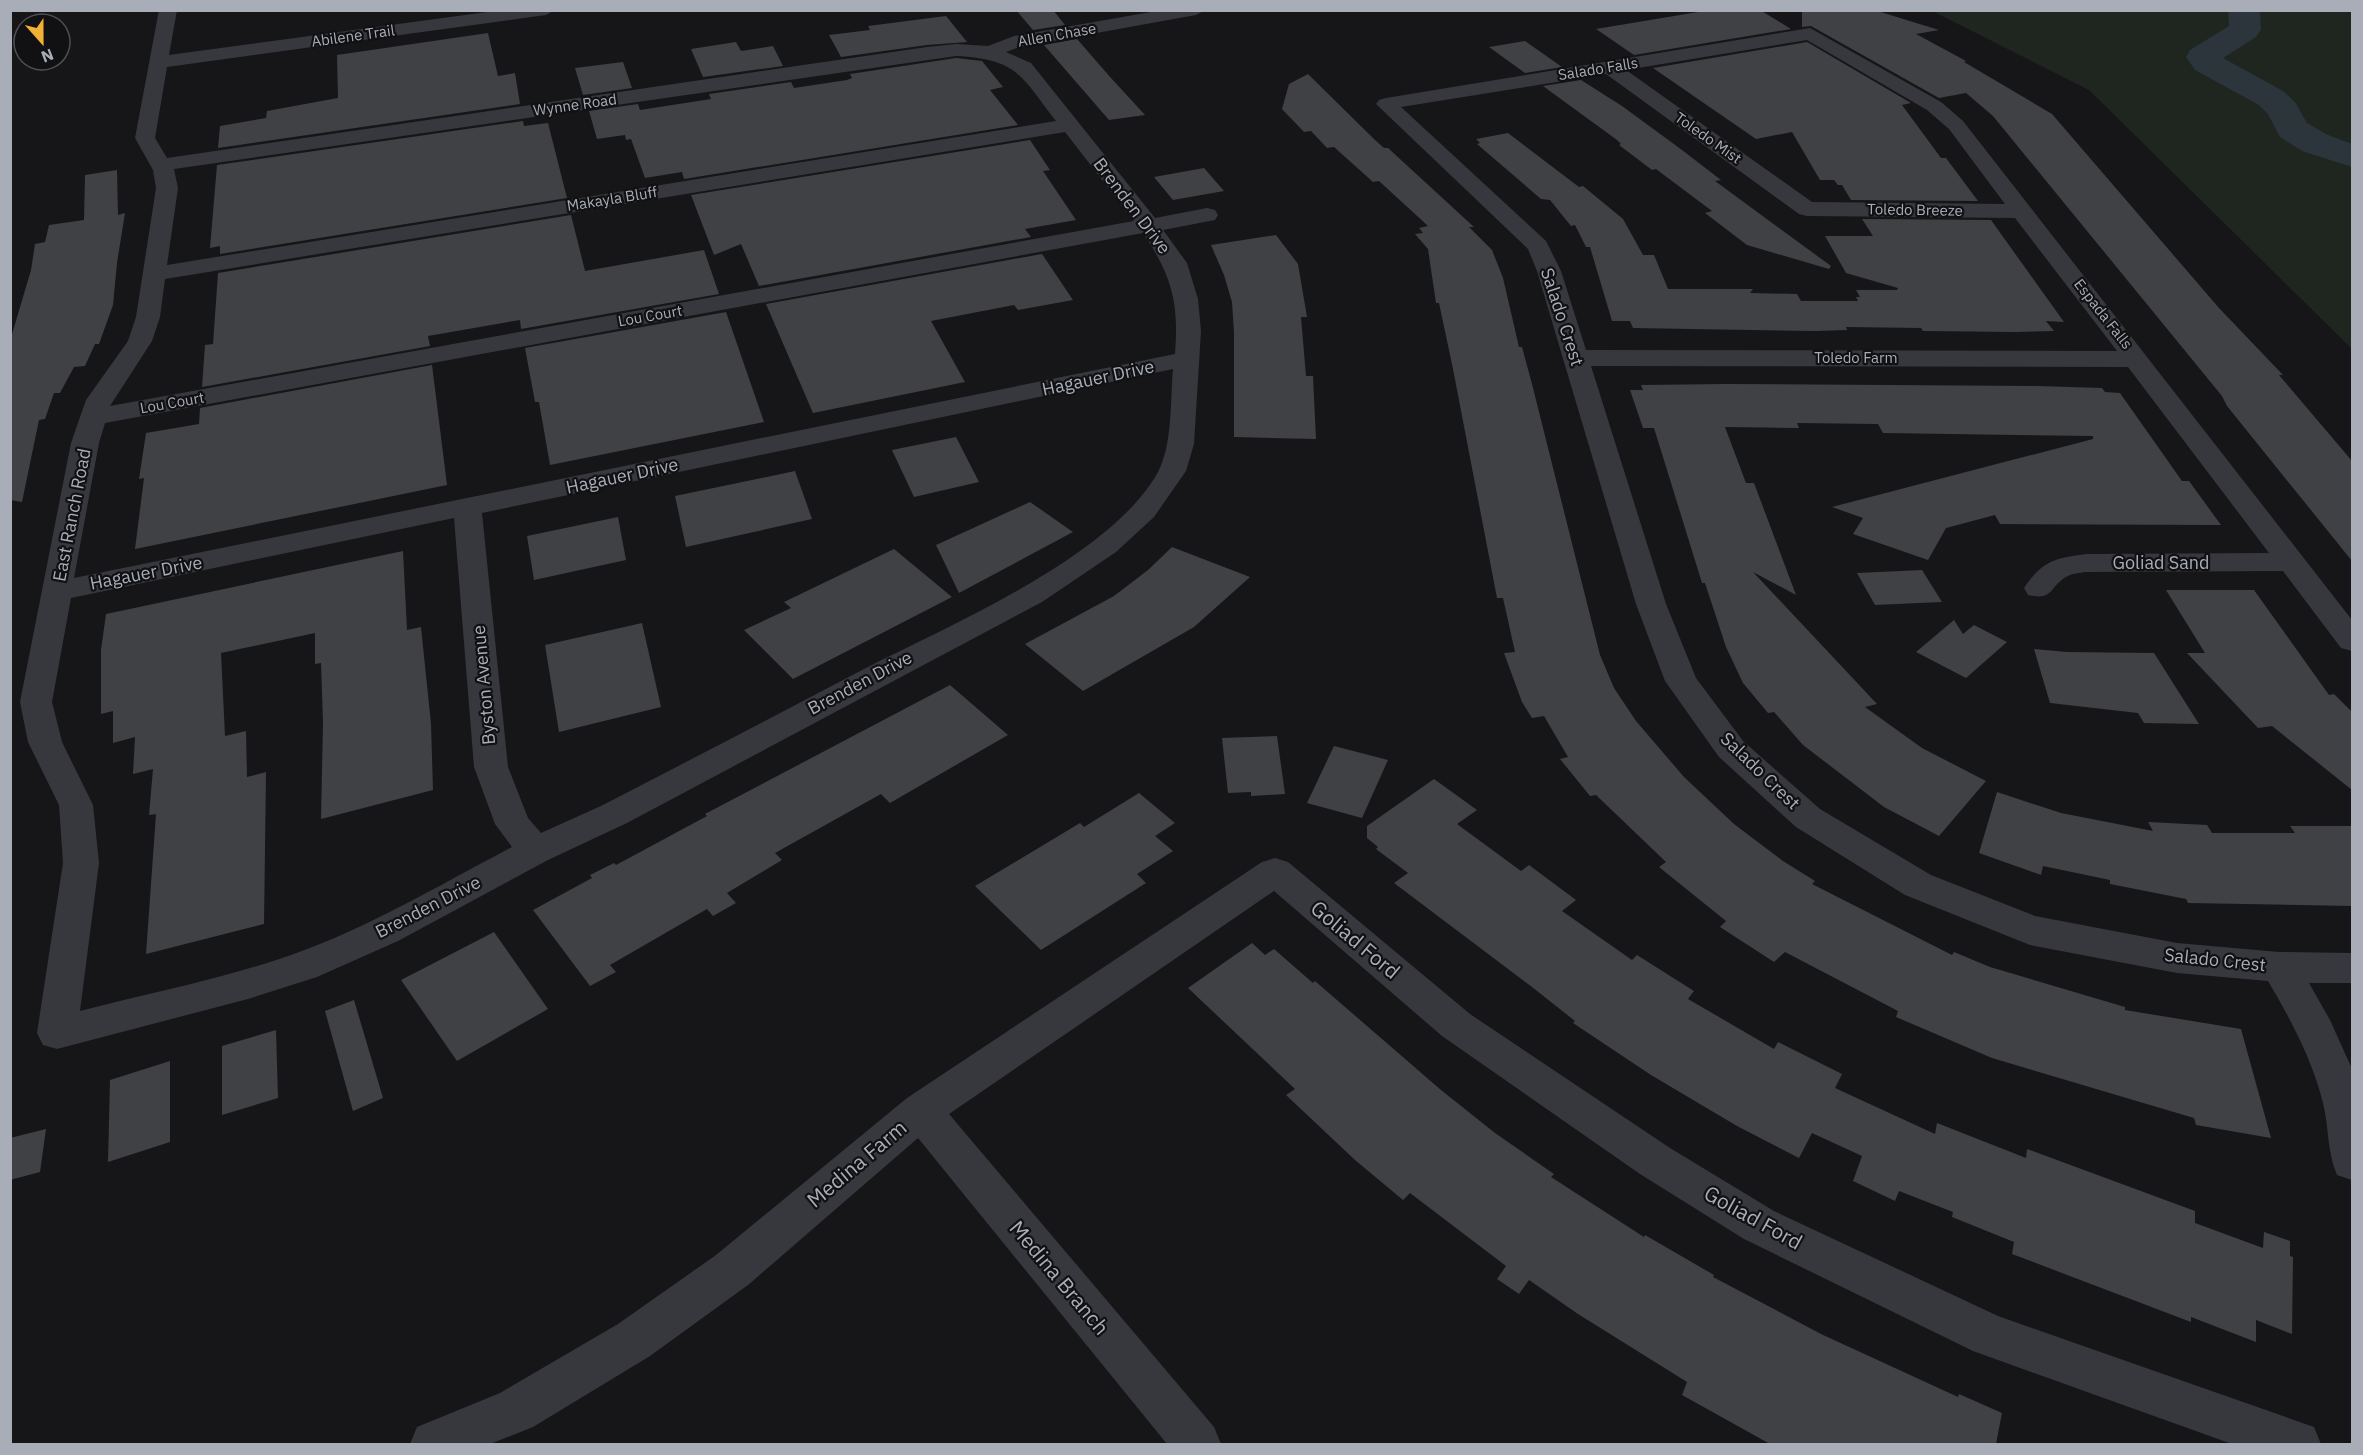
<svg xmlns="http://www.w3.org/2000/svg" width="2363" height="1455" font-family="'IBM Plex Sans',sans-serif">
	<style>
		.green { fill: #1e261f }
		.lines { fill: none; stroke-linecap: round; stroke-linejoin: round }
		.river { fill: #2c353c; fill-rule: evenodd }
		.building { fill: #404145 }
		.minor { fill: #37383d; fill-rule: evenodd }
		.labels { text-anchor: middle; stroke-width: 4.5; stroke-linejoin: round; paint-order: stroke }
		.far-street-label { font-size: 15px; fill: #a8adb8; stroke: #111113 }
		.street-label { font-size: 18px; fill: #a8adb8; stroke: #111113 }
		.near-street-label { font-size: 21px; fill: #a8adb8; stroke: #111113 }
	</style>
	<rect width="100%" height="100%" fill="#161618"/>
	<polygon class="green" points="1932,11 2352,11 2352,349 2089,90"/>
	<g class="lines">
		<polygon class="river" points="2228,10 2260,10 2261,30 2256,37 2223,58 2283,91 2295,102 2307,123 2328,135 2352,144 2352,167 2302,151 2280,137 2268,114 2259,105 2195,70 2186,57 2190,50 2229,26"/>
	</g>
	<g class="building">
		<polygon points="1016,10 1053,10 1065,25 1033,30"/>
		<polygon points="1710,10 1760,10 1791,29 1634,55 1596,29"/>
		<polygon points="1802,10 1874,10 1939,30 1916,34 1966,61 1964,62 2052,114 2219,308 2283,375 2279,375 2352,461 2352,561 2227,406 2222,396 1993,116 1966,93 1939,98 1811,26 1802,27"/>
		<polygon points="946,16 967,42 927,45 841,57 829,35 870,30 868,26"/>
		<polygon points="488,33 498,76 515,73 520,104 218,148 220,126 266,118 267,111 338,98 337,55"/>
		<polygon points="1077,39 1111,78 1145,115 1109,120 1044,45"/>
		<polygon points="1525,41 1562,67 1525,73 1489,47"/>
		<polygon points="736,42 741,51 773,46 783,66 703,77 691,49"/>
		<polygon points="1807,42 1911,103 1902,105 1941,158 1946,158 1978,201 1851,200 1842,185 1838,185 1834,180 1820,180 1792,132 1756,139 1653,68"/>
		<polygon points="956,58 982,61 1003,87 990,90 1018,125 684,179 682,172 645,178 631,139 626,140 625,135 597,139 589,111 638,104 640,110 711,99 709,94 791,82 794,88 847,80 852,78 850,74"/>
		<polygon points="623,62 632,88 583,95 575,68"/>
		<polygon points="1308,74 1375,140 1384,148 1388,148 1474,227 1469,227 1492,250 1503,278 1519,347 1522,347 1532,384 1600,655 1614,688 1636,721 1684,777 1734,824 1783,861 1815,881 1812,884 1952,955 1954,952 1990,967 2125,1007 2125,1010 2241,1029 2271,1138 2196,1125 2194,1118 1992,1058 1896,1017 1898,1011 1785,952 1774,962 1720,927 1726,921 1659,867 1666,862 1596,795 1590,796 1560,759 1568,757 1544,716 1532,718 1522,702 1504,653 1515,652 1503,598 1497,598 1453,369 1439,303 1436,303 1428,249 1415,234 1423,233 1419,228 1428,226 1379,181 1373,182 1334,147 1327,148 1311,131 1304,132 1282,109 1289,84"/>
		<polygon points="1581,80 1622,106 1682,150 1721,180 1715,181 1831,266 1829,269 1747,245 1705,213 1712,211 1656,169 1652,170 1619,145 1621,144 1617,140 1543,86"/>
		<polygon points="523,121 524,126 548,123 567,198 220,254 220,246 210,248 217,165"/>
		<polygon points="1508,133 1579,187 1583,186 1623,219 1643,255 1654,255 1668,289 1753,289 1750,293 1797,294 1801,301 1858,301 1856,297 1860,297 1856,290 1897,290 1898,288 1846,273 1825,236 1873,236 1862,219 1991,220 2064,322 2046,321 2054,331 2015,332 1923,331 1921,328 1846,327 1847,330 1816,331 1633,328 1630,321 1612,321 1590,247 1586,247 1575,225 1571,226 1550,200 1541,199 1477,144 1480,143 1476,139"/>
		<polygon points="1030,140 1050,170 1043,171 1076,220 1025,229 1031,237 759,286 741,244 714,255 691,195"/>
		<polygon points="1204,168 1224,191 1173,200 1154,177"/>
		<polygon points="117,170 118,215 125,213 117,263 113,305 99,344 95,344 85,366 74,367 60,393 54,393 45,419 39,420 22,502 10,500 10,341 31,270 35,244 45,242 49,225 84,220 85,175"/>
		<polygon points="571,215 585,271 704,250 719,294 521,329 520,320 428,336 430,346 202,387 205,345 213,344 218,273"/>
		<polygon points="1276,235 1298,264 1307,317 1301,317 1306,376 1313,376 1316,439 1234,437 1234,333 1232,302 1224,275 1211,245"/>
		<polygon points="1042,254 1073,300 1018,310 1014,305 931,321 965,382 813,413 766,304"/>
		<polygon points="726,312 764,422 550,465 539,402 535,402 525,348"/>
		<polygon points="432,365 447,485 135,549 144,478 139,479 146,433 199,424 200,408"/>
		<polygon points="1726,384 2038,386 2102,388 2105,392 2120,393 2182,481 2189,481 2221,525 2000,524 1995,515 1946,528 1928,560 1853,534 1863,518 1832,507 2093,439 2093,436 1883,433 1878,424 1797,423 1799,428 1725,427 1746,483 1754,483 1796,595 1753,572 1877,704 1865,707 1922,748 1986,781 1939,836 1884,807 1803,745 1774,712 1768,713 1743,683 1726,647 1705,583 1702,583 1654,428 1643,428 1630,390 1643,390 1641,385"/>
		<polygon points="956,437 979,482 914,497 892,450"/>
		<polygon points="795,471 812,519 686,547 675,496"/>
		<polygon points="1030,502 1073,532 959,593 936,545"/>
		<polygon points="618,517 626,560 534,580 527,536"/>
		<polygon points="1172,547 1250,577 1194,627 1083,691 1025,644 1114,596 1148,570"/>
		<polygon points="894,549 952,597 793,679 744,630 791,608 784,602"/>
		<polygon points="403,551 407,630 421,627 431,724 433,790 321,819 323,723 321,663 315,664 315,633 221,653 225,736 246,731 247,777 266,772 264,924 146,954 156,814 149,815 153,769 133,774 135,737 113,743 113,711 101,714 101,650 106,614"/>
		<polygon points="1922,570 1942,602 1875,605 1857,573"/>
		<polygon points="2166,590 2254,590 2329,695 2334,694 2352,712 2352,790 2272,726 2258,728 2187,653 2205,653"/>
		<polygon points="1954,620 1963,634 1974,625 2007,642 1966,678 1916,652"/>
		<polygon points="642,623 661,707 559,732 545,645"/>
		<polygon points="2034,649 2067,652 2154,653 2199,724 2144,723 2138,713 2050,703"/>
		<polygon points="950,685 1008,735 890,803 881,794 775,853 782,860 727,893 736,903 713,916 707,909 610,965 616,972 590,986 533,910 592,878 590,875 614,863 616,865 707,816 705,814"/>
		<polygon points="1277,736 1285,794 1251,796 1251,792 1228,793 1222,738"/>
		<polygon points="1334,746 1388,760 1362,818 1307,803"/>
		<polygon points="1434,779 1477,810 1457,824 1521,871 1529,865 1576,900 1562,911 1632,960 1637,955 1694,991 1688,999 1774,1049 1778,1042 1842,1074 1835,1088 1935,1134 1937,1123 2026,1158 2027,1149 2195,1211 2195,1223 2263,1248 2264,1232 2290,1241 2290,1256 2293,1257 2292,1334 2256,1320 2256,1342 2191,1317 2191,1322 2012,1254 2014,1242 1952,1217 1953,1212 1899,1191 1895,1201 1853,1181 1862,1156 1812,1133 1799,1158 1737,1126 1651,1075 1573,1023 1575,1021 1532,987 1394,883 1408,873 1376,849 1378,847 1367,838 1367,826"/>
		<polygon points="1997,792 2061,813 2153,831 2148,822 2207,825 2212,833 2295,833 2290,826 2352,826 2352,906 2188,903 2186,899 2110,884 2110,880 2043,866 2041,875 1979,853"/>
		<polygon points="1139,793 1175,823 1155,836 1173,851 1137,874 1146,883 1041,950 975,886 1080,823 1084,827"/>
		<polygon points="494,932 548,1009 457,1061 401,980"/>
		<polygon points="1252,943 1265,955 1274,949 1313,983 1315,981 1441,1090 1495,1133 1554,1174 1551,1177 1644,1237 1645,1235 1714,1275 1713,1277 1821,1334 1958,1397 1959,1394 2002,1413 1996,1444 1770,1444 1682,1395 1687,1382 1578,1314 1529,1280 1519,1294 1497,1279 1506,1266 1410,1193 1403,1200 1355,1160 1286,1095 1295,1089 1188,988"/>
		<polygon points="354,1000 383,1098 353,1111 325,1011"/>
		<polygon points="276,1030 278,1098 222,1115 222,1046"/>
		<polygon points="170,1061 170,1142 108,1162 110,1080"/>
		<polygon points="46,1129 40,1172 10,1180 10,1138"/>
	</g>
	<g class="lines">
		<g class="minor">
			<path d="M159,10H177L169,55L502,10H555L546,15L167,67L155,138L167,158L927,47L956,44L988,46L1014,36L1162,10H1205L1196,15L1019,47L1006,52L1031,63L1155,218L1207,208L1215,210L1218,215L1215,220L1163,230L1187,263L1198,299L1201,331L1194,444L1186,471L1154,517L1116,552L1042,602L627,823L548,860L398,941L317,977L248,999L57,1049L43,1045L37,1033L63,863L59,805L28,742L20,702L71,443L86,400L128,341L136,317L156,188L153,170L135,138ZM956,56C1018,59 1021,76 1056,121L167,265L178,188L174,169ZM1065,132L1134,221L110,406L152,341L160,317L165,279ZM1143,233C1172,276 1179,302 1175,354L74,578L99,443L105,423ZM1173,369C1170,401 1173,443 1158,472C1111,557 950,625 864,669C777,715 690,760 603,805L541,833L528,818L508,767L482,513ZM454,518L474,767L495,824L512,847C440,885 368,928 291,955C222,979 150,993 80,1011L99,863L93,805L62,742L52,702L71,598Z"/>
			<path d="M1810,28L1941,102L1963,121L2352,620V651L2341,648L2283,571L2086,572C2079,573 2072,573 2066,577C2049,587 2054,601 2028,595L2024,588C2042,561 2055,558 2086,554L2269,553L2128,367L1591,366L1666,604L1696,678L1743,741L1820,809L1931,875L2035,916L2177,943L2279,952L2352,953V983H2309L2330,1020L2352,1069V1180L2337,1175C2327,1152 2329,1127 2323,1103C2312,1059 2291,1020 2268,981L2177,973L2030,945L1905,895L1796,827L1719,757L1665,681L1636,604L1537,271L1528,249L1376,104L1379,100L1386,98ZM1807,40L1927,110L1949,129L2005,204L1812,202L1626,70ZM1606,74L1799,214L1807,216L2015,218L2117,351L1586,350L1561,271L1546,241L1401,107Z"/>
			<polygon points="1275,858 1288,862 1470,1014 1670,1148 1774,1211 1998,1316 2314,1427 2321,1444 2232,1444 1973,1351 1744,1239 1640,1174 1442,1036 1274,891 949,1114 1214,1427 1221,1444 1167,1444 918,1138 748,1285 650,1356 533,1427 490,1444 410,1444 417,1427 500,1393 618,1324 716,1255 907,1098 1262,862"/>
		</g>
	</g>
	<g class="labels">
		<g class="far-street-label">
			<text transform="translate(1057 35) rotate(-10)" y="5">Allen Chase</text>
			<text transform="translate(353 36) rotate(-8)" y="5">Abilene Trail</text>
			<text transform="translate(1598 69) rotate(-9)" y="5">Salado Falls</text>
			<text transform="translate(575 105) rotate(-8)" y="5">Wynne Road</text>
			<text transform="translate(1708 138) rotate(35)" y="5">Toledo Mist</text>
			<text transform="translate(612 199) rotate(-9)" y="5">Makayla Bluff</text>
			<text transform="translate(1915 210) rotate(1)" y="5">Toledo Breeze</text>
			<text transform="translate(2103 314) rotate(52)" y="5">Espada Falls</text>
			<text transform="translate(650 316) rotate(-10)" y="5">Lou Court</text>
			<text x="1856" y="363">Toledo Farm</text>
			<text transform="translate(172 403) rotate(-10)" y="5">Lou Court</text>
		</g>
		<g class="street-label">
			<text transform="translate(1132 206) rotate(53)" y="6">Brenden Drive</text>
			<text transform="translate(1562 317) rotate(72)" y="6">Salado Crest</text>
			<text transform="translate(1098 378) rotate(-12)" y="6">Hagauer Drive</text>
			<text transform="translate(622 476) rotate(-12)" y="6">Hagauer Drive</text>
			<text transform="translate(72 515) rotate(-79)" y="6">East Ranch Road</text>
			<text x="2161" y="569">Goliad Sand</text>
			<text transform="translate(146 573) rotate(-11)" y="6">Hagauer Drive</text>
			<text transform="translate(860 683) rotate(-28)" y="6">Brenden Drive</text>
			<text transform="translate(484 685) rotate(-95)" y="6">Byston Avenue</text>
			<text transform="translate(1760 771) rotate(44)" y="6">Salado Crest</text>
			<text transform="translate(428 907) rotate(-27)" y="6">Brenden Drive</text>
			<text transform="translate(2215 960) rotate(6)" y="6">Salado Crest</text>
		</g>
		<g class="near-street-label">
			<text transform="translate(1355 940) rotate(40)" y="7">Goliad Ford</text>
			<text transform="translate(857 1164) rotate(-40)" y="7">Medina Farm</text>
			<text transform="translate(1753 1218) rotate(29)" y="7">Goliad Ford</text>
			<text transform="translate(1059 1278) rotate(50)" y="7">Medina Branch</text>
		</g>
	</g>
	<rect width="2363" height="1455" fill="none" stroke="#a8adb8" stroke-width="24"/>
	<g transform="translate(42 42) rotate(159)"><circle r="28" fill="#111113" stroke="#4d4f55" stroke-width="1.5"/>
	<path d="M0-4.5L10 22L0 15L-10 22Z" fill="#f2b134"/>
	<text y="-9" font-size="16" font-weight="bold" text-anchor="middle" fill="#a8adb8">N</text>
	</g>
</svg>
